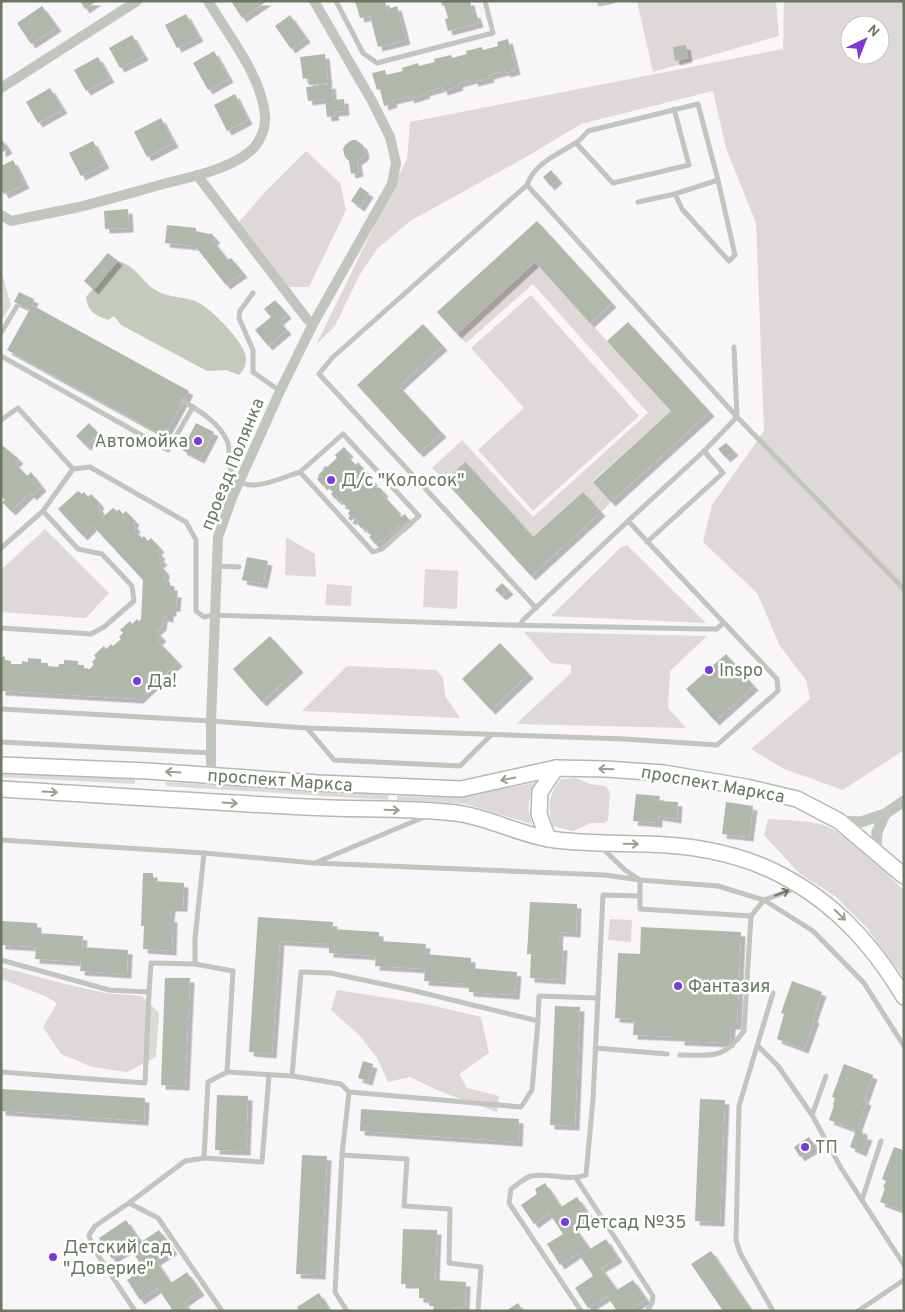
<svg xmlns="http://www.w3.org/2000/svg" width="905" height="1312" font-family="Overpass,sans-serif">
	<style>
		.green { fill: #dfd8d9; fill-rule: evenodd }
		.water { fill: #c4cbbd }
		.building { fill: #b0b8ac; filter: url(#shadow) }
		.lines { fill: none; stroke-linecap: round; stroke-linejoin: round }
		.primary-casing { stroke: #b4bab1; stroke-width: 18 }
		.service { stroke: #c0c5bd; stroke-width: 5 }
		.minor { stroke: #c0c5bd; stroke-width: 10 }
		.tertiary { stroke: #c0c5bd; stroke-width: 11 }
		.primary { stroke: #fff; stroke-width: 15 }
		.oneway { stroke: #96a190 }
		.oneway2 { stroke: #697961 }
		.poi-dot { fill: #7f38d7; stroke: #fff; stroke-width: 2 }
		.labels { text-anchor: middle; stroke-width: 5; stroke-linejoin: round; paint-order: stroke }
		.poi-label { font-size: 18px; fill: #697961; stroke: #fff; text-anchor: start }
		.street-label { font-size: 18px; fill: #697961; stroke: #fff }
	</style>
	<defs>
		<filter id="shadow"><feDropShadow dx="4.5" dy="4.5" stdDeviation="0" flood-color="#0004"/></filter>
	</defs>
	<rect width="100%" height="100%" fill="#f8f6f8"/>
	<g class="green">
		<polygon points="637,1 776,1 779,36 653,72"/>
		<path d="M784,1H904V750L843,790L784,769L751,749L810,699L806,680L780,646L757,593L703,542L712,505L764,431L756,223L726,148L713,91L581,124L521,160L410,221L377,249L359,276L335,326L316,345L407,159L410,122L783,49ZM850,25H880V55H850Z"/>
		<polygon points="306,151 340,183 346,210 309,287 289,287 239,222 265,192"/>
		<polygon points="535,262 671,411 593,481 611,502 601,512 583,492 533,537 464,463 445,481 432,468 462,440 533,517 648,413 533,284 466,343 457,334"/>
		<polygon points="1,270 11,305 1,321"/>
		<polygon points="531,295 639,416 533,511 478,450 524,408 471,348"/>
		<polygon points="45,529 109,593 86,618 1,612 1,570"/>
		<polygon points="286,537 315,554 316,577 285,575"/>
		<polygon points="627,545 706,623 551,616 620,548"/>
		<polygon points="425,569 458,571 457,609 423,607"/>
		<polygon points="327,584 352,586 351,606 325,605"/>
		<polygon points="524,632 707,636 670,671 668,708 686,728 516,724 571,673 571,665 551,663"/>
		<polygon points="347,666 436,670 443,678 445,696 460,718 302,711"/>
		<polygon points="1,769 135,776 135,784 1,777"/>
		<path d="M576,778L590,784L606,786L610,792L608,820L605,823H591L573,831L553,826C547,806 548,796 561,779Z"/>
		<polygon points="166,782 389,795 388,800 166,786"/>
		<path d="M538,782C528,796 526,808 532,824L465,804L397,800V796L465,797Z"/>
		<path d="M768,819C782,820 816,821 826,826C852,837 885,870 904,891V978L866,927L836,897L799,873L764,835Z"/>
		<polygon points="610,919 632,920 631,942 608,940"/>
		<polygon points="1,967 65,984 105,993 142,996 159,1013 156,1057 127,1072 92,1067 61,1054 43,1027 57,1003 45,996 1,979"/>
		<polygon points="337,990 426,1004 481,1017 489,1053 459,1074 467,1088 499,1096 497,1112 439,1091 410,1077 388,1082 376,1056 358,1034 331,1010"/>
	</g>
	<path class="water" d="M118,261C138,267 141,282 157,291C169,298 184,296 197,302C211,308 246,344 246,358C246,365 244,370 239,375L226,370L207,371L121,325L114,316L108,320C95,315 88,312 86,297Z"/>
	<g class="building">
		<polygon points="80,1 97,1 85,9"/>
		<polygon points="231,1 267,1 242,18"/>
		<polygon points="355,1 385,1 387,9 397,6 406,40 378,47 370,16 360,18"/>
		<polygon points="441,1 470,1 473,14 476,13 479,23 448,31 445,19 448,18 444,5 442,6"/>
		<polygon points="42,6 57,27 31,44 17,23"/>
		<polygon points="186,14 199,37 177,48 165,25"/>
		<polygon points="290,15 306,38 291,49 275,26"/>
		<polygon points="132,35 144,56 120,68 109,48"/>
		<polygon points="508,39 516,70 506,73 505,71 489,75 490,78 474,82 473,79 458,83 459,86 443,91 442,87 425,92 426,94 410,99 409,96 392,100 393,103 384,106 380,89 377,90 372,73 385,70 386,75 403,71 402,68 418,63 419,66 435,62 434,59 451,55 452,58 467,54 466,51 482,47 483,50 498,46 497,42"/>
		<polygon points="686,45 688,58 675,61 673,47"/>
		<polygon points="214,51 229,78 208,90 193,63"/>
		<polygon points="325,54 328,83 309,85 308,78 303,79 300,57"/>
		<polygon points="98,57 110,78 86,91 74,70"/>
		<polygon points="331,84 333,100 344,99 345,111 334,112 335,116 327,117 325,99 308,101 306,87"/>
		<polygon points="50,88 63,109 38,123 26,102"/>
		<polygon points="235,94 248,120 227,131 214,105"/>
		<polygon points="161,118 174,143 147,157 134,132"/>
		<polygon points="1,138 8,149 1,153"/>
		<polygon points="352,140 356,140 363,145 365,153 363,157 357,161 359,172 351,174 349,161 345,157 343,149 345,145"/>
		<polygon points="93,141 105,164 81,176 69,153"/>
		<polygon points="13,160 25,184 4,194 1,188 1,166"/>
		<polygon points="551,170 558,179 550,186 543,177"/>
		<polygon points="360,187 369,193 360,207 351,201"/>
		<polygon points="128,209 129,228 105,229 104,211"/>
		<polygon points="537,221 612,303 590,323 535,262 457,334 437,312"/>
		<polygon points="167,225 196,228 196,231 209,234 211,233 216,239 213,241 228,260 231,258 243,273 226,285 195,246 165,243"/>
		<polygon points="108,253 118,261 94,290 84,281"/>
		<polygon points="19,292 34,299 32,305 189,391 164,436 7,350 30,309 14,302"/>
		<polygon points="275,300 287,314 279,321 287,330 268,346 255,330 271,317 264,309"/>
		<polygon points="628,322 710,412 611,502 593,482 671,411 607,341"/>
		<polygon points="423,324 443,346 399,386 442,433 419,453 357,385"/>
		<polygon points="89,423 99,434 86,446 76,436"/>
		<polygon points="196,423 214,432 200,459 182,450"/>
		<polygon points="726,443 734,451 726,458 718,449"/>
		<polygon points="3,446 19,459 15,463 27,476 31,472 42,487 32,496 30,493 11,511 2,502 5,500 1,496 1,448"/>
		<polygon points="344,447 349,453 346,455 356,465 358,462 367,473 365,475 370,480 371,478 373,481 372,482 378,489 379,487 384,492 382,494 397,510 396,511 401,517 405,514 409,520 400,528 398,525 393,533 392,531 384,539 385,540 383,542 381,540 375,544 369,537 371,535 366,529 365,530 363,529 364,527 361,528 357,523 359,521 355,517 351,521 348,518 350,516 348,513 350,511 344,504 342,505 340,503 342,502 337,497 335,499 331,494 333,492 325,484 323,486 317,479 319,477 318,475 324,469 323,468 326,466 327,467 337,458 335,455"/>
		<polygon points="465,462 533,537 583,492 601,512 531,576 445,481"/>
		<polygon points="78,491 82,494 84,492 88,497 91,494 96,499 100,504 98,507 101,511 99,513 103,517 113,508 117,511 119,509 123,514 126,511 135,521 133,524 136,528 134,530 142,538 144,536 148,541 151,538 160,548 157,551 161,555 159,557 163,561 159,564 165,571 164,581 170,582 170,586 173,586 173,593 177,593 176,607 172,607 172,612 169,612 169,618 163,617 162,626 156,631 162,637 158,641 178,662 139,699 1,691 1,656 5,657 5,660 11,661 11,664 22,664 22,661 28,662 28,658 41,659 41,663 48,663 48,666 58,667 59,664 64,664 64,660 78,661 78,665 84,665 84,668 90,669 94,664 92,662 96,658 94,655 104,646 106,649 111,644 113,646 121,639 119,637 123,633 120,630 130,621 132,624 137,619 139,621 141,619 143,580 93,526 83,536 58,509"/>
		<polygon points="247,557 268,561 263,584 242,580"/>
		<polygon points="502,583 509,590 502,596 495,590"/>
		<polygon points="270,636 299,668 262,702 233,669"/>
		<polygon points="500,643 529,674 491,710 462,679"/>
		<polygon points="726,654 754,686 715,721 686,689"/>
		<polygon points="636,794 660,796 659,801 678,802 677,819 658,816 658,823 633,821"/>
		<polygon points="726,802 753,806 749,837 722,834"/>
		<polygon points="143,873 153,873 153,881 184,883 183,907 171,907 170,918 173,918 172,951 143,949 144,926 141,926"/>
		<polygon points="530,902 577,904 576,933 559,932 558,946 563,946 561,980 530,978 531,954 527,954"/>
		<polygon points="258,917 333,922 332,929 379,932 379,941 426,944 425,954 471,958 471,968 517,972 515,995 469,992 469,984 424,981 425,969 375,966 376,956 329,953 329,944 280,941 272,1054 249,1052"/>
		<polygon points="1,921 37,923 37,933 83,936 82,947 128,950 127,974 80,971 81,962 35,959 36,947 1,945"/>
		<polygon points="641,927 741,932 737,1025 731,1025 730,1043 680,1041 680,1037 633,1035 634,1019 615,1018 618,953 640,954"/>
		<polygon points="165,978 190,978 185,1086 161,1085"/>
		<polygon points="792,981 822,992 813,1018 815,1019 804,1049 777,1039 784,1014 781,1013"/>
		<polygon points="555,1006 580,1007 575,1126 550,1125"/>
		<polygon points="363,1061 373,1064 368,1081 358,1078"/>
		<polygon points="844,1064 873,1075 864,1100 867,1101 857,1128 863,1130 861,1134 868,1136 862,1152 850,1147 856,1130 829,1120 834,1105 833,1105 835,1098 832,1097"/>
		<polygon points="1,1089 145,1098 144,1121 1,1111"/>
		<polygon points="217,1095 248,1096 246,1151 215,1150"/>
		<polygon points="700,1099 725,1100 720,1222 695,1221"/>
		<polygon points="361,1109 519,1119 518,1142 360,1131"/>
		<polygon points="809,1137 816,1147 800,1157 794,1147"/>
		<polygon points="894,1147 904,1150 904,1211 880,1202 885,1188 883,1187 886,1181 882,1179"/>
		<polygon points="302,1155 327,1156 321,1275 296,1274"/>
		<polygon points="545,1183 561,1207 577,1197 590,1216 574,1227 590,1249 606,1239 618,1258 601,1268 617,1290 633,1280 646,1299 628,1311 617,1311 607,1296 588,1308 575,1288 593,1276 578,1253 560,1265 547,1244 563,1234 549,1213 534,1224 521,1205 537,1194 535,1189"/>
		<polygon points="126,1220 141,1242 159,1230 173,1250 156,1261 171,1283 187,1272 200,1291 184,1302 189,1311 173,1311 158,1288 140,1300 127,1280 144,1269 130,1248 112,1259 99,1238"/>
		<polygon points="403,1229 437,1230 435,1280 466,1282 465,1308 454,1307 454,1311 434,1311 434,1306 429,1306 429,1299 419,1298 419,1284 401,1284"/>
		<polygon points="711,1251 752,1311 723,1311 691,1264"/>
		<polygon points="319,1293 330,1311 299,1311 297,1307"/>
		<polygon points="518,1303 523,1311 506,1311"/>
	</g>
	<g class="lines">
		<g class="primary-casing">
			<g id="primary">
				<polyline points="1,765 148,771 318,783 461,789 556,768 606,769 664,773 746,787 797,799 839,821 904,876"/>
				<path d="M1,789C103,795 204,802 306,807C356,810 407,807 456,813C488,817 518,834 549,839C582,844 614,843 646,844C688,845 731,852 769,869C829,897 870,940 904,997"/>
				<polyline points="548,839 539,814 540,792 556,768"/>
			</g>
		</g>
		<g class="service">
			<polyline points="336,1 363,53 377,63 493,33 485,1"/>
			<polyline points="599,1 600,4 613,1"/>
			<polyline points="576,143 613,183 689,165 674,109"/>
			<polyline points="527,185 737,417 904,589"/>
			<polyline points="638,202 675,194"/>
			<polyline points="253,293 240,311 239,318 253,350 253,372 280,391"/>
			<polyline points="1,333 17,306"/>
			<polyline points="1,356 168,450 193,407"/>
			<path d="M183,401C200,411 221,424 228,443C230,452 228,462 231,470C241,499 280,478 300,472L373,552L382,549L419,516L343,434L300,472"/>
			<polyline points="1,420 18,408 73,469 43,511 78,549 102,554 132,586 134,601 104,627 91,634 1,628"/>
			<polyline points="73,469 90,467 186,522 196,540 196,611 204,617 214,615 506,625 706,629 717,629 723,623"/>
			<polyline points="647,542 723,473 704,451"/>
			<polyline points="1,548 43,511"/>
			<polyline points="217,566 239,567"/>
			<path d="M536,608L319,374L332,358L527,185C534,164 556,155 574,144C579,141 584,136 588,131L698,104L718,180L675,194L682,209L729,261L735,255L718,180"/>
			<polyline points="520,625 523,620 628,521"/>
			<polyline points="1,709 211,721 307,728 624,739 717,745 778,691 777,679 628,521 704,451 737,417 734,347"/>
			<polyline points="307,728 334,760 460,766 491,735"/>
			<polyline points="1,742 211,753"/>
			<polyline points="1,840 204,853 314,863 605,875 640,880 718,886 764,900 813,931 864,983 904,1046"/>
			<polyline points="601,847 625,870 640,880 640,909 751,916"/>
			<polyline points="317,862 429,815"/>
			<polyline points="1,960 109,990 149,992 145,1083 1,1072"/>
			<polyline points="149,992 151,963 195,964 195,939 204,853"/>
			<polyline points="538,1021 539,996 598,998"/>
			<polyline points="758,1046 778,1066 812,1115 841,1168 904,1265"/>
			<polyline points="595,1048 667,1054"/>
			<path d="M680,1055C713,1055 723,1060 744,1031L751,916L764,900L797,888"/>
			<polyline points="227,1072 292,1076 301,972 330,973 411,990 538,1021 532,1090 521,1107 349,1092 341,1084 292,1076"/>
			<polyline points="812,1115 826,1076"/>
			<polyline points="342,1155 407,1159 404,1206 450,1209 449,1263 481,1267 478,1311"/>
			<polyline points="204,1158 262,1162 269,1075"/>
			<polyline points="576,1178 653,1296 652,1303 647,1311"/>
			<polyline points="862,1200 881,1141"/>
			<polyline points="129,1203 185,1161 204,1158 208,1082 227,1072 233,971 195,964"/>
			<polyline points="135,1311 92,1246 89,1235 95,1226 129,1203 158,1218 222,1311"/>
			<polyline points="347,1311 335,1292 342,1155 349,1092"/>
			<path d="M581,1311L509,1203L511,1189C517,1185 524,1178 531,1176C551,1172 567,1182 586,1175L593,1099L603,895L640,896"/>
			<polyline points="773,1311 740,1253 736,1240 739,1106 773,993"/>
			<polyline points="858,1311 904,1280"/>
		</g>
		<g class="minor">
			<polyline points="1,88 137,1"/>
			<polyline points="197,175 307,319 313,324"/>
			<path d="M1,215L11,221C34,216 56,212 79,207C108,200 137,191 167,183C192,177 228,169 248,153C259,145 266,129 265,116C262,76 228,35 208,1"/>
			<polyline points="211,775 211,721 218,537 232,498 280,391 313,324 392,184 396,163 390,137 372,101 314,1"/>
		</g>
		<g class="tertiary">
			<polyline points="839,821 861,822 885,814 904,801"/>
			<polyline points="876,850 877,832 885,814"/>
		</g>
		<use href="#primary" class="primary"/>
	</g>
	<defs><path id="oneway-shaft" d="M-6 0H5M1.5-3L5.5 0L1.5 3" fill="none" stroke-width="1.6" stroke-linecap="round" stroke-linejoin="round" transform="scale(1.25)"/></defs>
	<g class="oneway">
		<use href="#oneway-shaft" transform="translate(606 769) rotate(-178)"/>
		<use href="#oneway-shaft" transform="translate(173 772) rotate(-177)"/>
		<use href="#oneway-shaft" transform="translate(508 779) rotate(168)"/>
		<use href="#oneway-shaft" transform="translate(50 792) rotate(3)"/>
		<use href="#oneway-shaft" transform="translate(230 803) rotate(4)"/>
		<use href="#oneway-shaft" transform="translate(392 810) rotate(2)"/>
		<use href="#oneway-shaft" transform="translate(631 844) rotate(1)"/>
		<use href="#oneway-shaft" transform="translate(840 915) rotate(44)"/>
	</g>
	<use class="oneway2" href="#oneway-shaft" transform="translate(782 893) rotate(-21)"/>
	<g class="poi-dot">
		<circle cx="198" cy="441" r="5"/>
		<circle cx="331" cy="480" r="5"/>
		<circle cx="709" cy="670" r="5"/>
		<circle cx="137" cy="681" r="5"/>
		<circle cx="678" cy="986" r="5"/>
		<circle cx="805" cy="1147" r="5"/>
		<circle cx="565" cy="1222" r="5"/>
		<circle cx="53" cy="1257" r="5"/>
	</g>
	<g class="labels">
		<g class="poi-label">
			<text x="188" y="447" text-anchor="end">Автомойка</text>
			<text x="341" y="486">Д/с "Колосок"</text>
			<text x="719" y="676">Inspo</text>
			<text x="147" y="687">Да!</text>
			<text x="688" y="992">Фантазия</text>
			<text x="815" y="1153">ТП</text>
			<text x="575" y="1228">Детсад №35</text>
			<text x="63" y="1253">Детский сад<tspan x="63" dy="21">"Доверие"</tspan></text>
		</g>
		<g class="street-label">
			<text transform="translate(232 464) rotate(-68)" y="6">проезд Полянка</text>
			<text transform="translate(280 780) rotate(4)" y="6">проспект Маркса</text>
			<text transform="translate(713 784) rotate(10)" y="6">проспект Маркса</text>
		</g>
	</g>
	<rect width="905" height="1312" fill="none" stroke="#697961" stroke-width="5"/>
	<g transform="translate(865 40) rotate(43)"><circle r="24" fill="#ffffff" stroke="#c3c9c0"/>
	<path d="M0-4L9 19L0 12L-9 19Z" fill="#7f38d7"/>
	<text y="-8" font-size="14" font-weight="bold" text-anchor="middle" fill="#697961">N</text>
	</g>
</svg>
